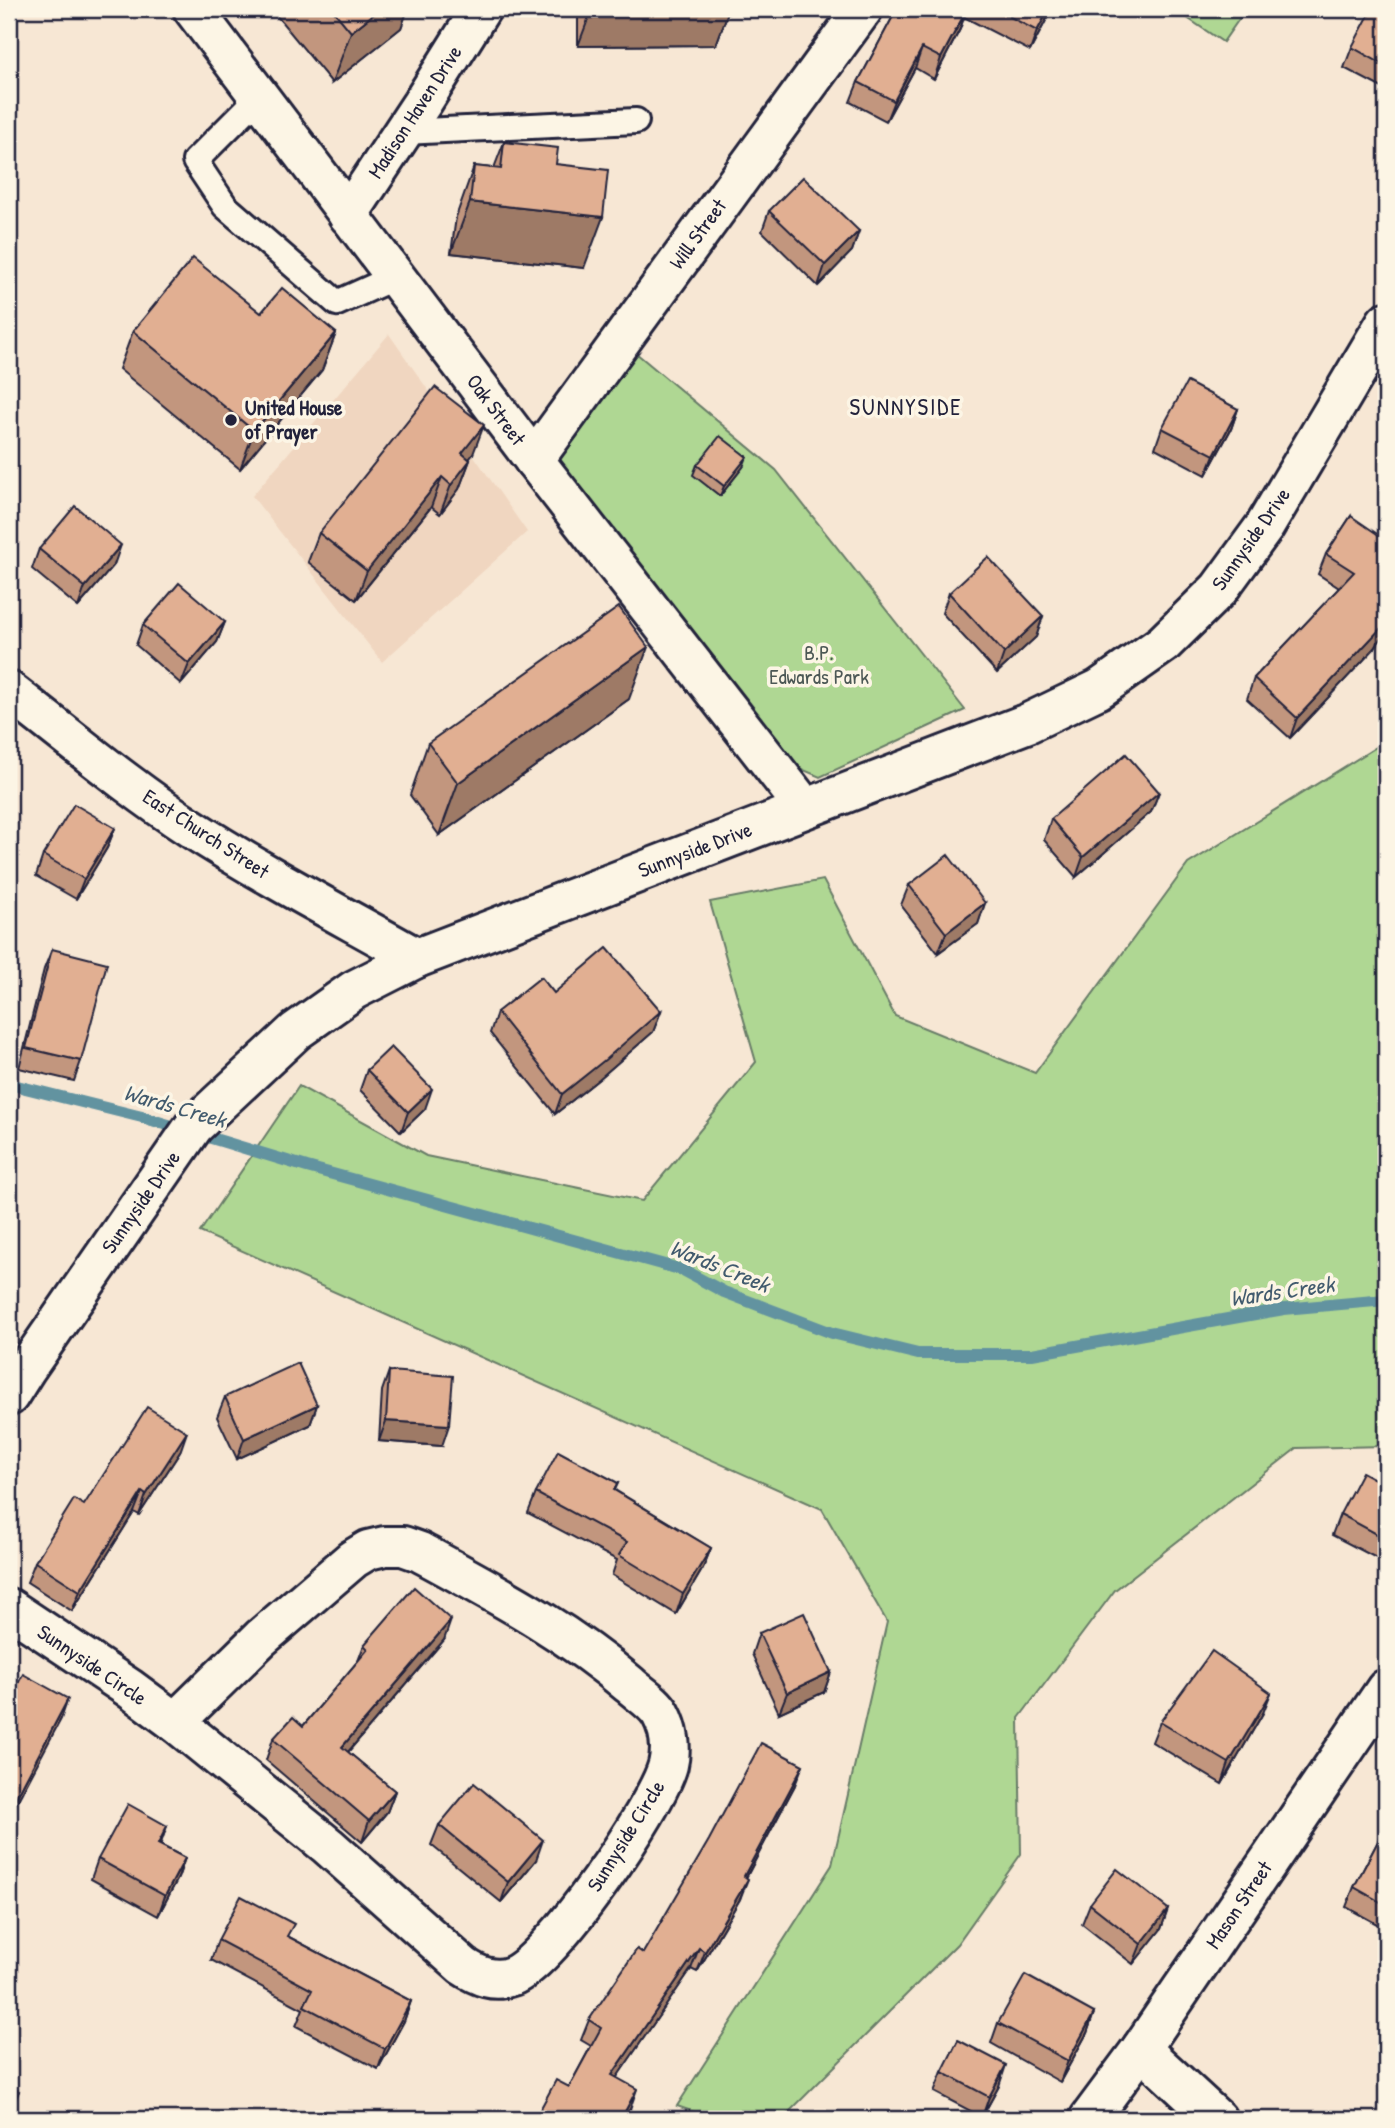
<svg xmlns="http://www.w3.org/2000/svg" width="1395" height="2128" font-family="'Patrick Hand',sans-serif">
	<style>
		.built { fill: #f0d6c0 }
		.green { fill: #afd793; stroke: #687c67; stroke-width: 2 }
		.lines { fill: none; stroke-linecap: round; stroke-linejoin: round }
		.stream { stroke: #6293a0; stroke-width: 12 }
		.service-casing { stroke: #22223b; stroke-width: 30 }
		.minor-casing { stroke: #22223b; stroke-width: 44 }
		.service { stroke: #fcf5e5; stroke-width: 24 }
		.minor { stroke: #fcf5e5; stroke-width: 38 }
		.wall { fill: #c2967e; stroke: #22223b; stroke-width: 2 }
		.shaded-wall { fill: #9e7a66; stroke: #22223b; stroke-width: 2 }
		.building { fill: #e1af92; stroke: #22223b; stroke-width: 2 }
		.poi-dot { fill: #22223b; stroke: #fcf5e5; stroke-width: 2.5 }
		.labels { text-anchor: middle; stroke-width: 7; stroke-linejoin: round; paint-order: stroke }
		.street-label { font-size: 21px; fill: #22223b; stroke: #fcf5e5 }
		.poi-label { font-size: 21px; font-weight: bold; fill: #22223b; stroke: #fcf5e5; text-anchor: start }
		.park-label { font-size: 21px; fill: #4c5855; stroke: #fcf5e5 }
		.neighbourhood-label { font-size: 23px; letter-spacing: 2px; fill: #22223b; stroke: #fcf5e5 }
		.water-label { font-size: 23px; font-style: italic; fill: #425b6e; stroke: #fcf5e5 }
	</style>
	<rect width="100%" height="100%" fill="#f7e7d4"/>
	<filter id="ink" filterUnits="userSpaceOnUse"><feTurbulence type="fractalNoise" baseFrequency=".0143" numOctaves="2"/><feDisplacementMap in="SourceGraphic" scale="14" xChannelSelector="R" yChannelSelector="G"/><feConvolveMatrix kernelMatrix="1 2 1 2 8 2 1 2 1" color-interpolation-filters="sRGB"/></filter>
	<g filter="url(#ink)">
		<polygon class="built" points="389,334 527,532 382,662 252,496"/>
		<g class="green">
			<polygon points="1174,9 1246,9 1223,42"/>
			<polygon points="636,353 776,470 965,710 820,777 785,762 553,459"/>
			<polygon points="1386,741 1386,1446 1297,1448 1115,1590 1019,1718 1021,1854 957,1944 782,2119 714,2119 677,2106 832,1865 887,1622 822,1509 200,1232 299,1086 426,1156 642,1201 756,1062 710,902 823,880 895,1016 1035,1073 1188,864"/>
		</g>
		<g class="lines">
			<polyline class="stream" points="9,1084 142,1117 307,1167 683,1270 724,1292 832,1333 918,1354 1032,1354 1284,1309 1386,1300"/>
			<g class="service-casing">
				<g id="service">
					<polyline points="259,97 195,161 225,206 337,303 395,277"/>
					<polyline points="403,132 636,121"/>
				</g>
			</g>
			<g class="minor-casing">
				<g id="minor">
					<polyline points="193,9 534,460 805,808"/>
					<polyline points="348,215 424,100 481,9"/>
					<polyline points="534,460 863,9"/>
					<path d="M9,691C69,737 128,787 191,828C264,875 341,915 417,958"/>
					<polyline points="9,1396 26,1369 194,1126 296,1031 354,990 417,958 1028,723 1099,689 1163,644 1219,589 1265,526 1386,322"/>
					<path d="M385,1546H403L420,1552C493,1592 566,1630 630,1685C640,1694 655,1703 661,1714C669,1729 672,1748 668,1765C657,1807 551,1961 512,1976C494,1983 478,1976 463,1966L328,1846L175,1722L261,1638L353,1559L368,1550Z"/>
					<polyline points="9,1608 129,1688 175,1722"/>
					<polyline points="1141,2049 1217,2119"/>
					<polyline points="1089,2119 1141,2049 1386,1689"/>
				</g>
			</g>
			<use href="#service" class="service"/>
			<use href="#minor" class="minor"/>
		</g>
		<g class="wall">
			<polygon points="271,9 408,9 401,28 332,83"/>
			<polygon points="578,9 729,9 716,45 578,46"/>
			<polygon points="897,9 1052,9 1030,51 964,17 960,29 934,79 915,68 886,121 850,102 858,82"/>
			<polygon points="1386,9 1386,90 1344,68 1352,47"/>
			<polygon points="504,142 556,164 584,268 451,253 456,217 474,166 494,168"/>
			<polygon points="769,211 859,231 852,251 818,286 762,231"/>
			<polygon points="261,313 336,333 322,370 240,469 119,369 133,331"/>
			<polygon points="1238,409 1231,429 1206,475 1155,448 1162,428"/>
			<polygon points="473,454 469,459 470,460 459,489 440,514 431,507 356,600 308,562 319,533"/>
			<polygon points="697,465 743,467 720,496 693,475"/>
			<polygon points="1351,516 1375,648 1290,738 1247,699 1254,678 1339,588 1318,574 1326,554"/>
			<polygon points="39,549 114,565 78,607 32,569"/>
			<polygon points="949,593 1043,616 1036,637 997,673 942,613"/>
			<polygon points="225,622 217,642 181,684 136,645 143,625"/>
			<polygon points="629,699 439,835 410,795 428,743"/>
			<polygon points="1159,792 1151,812 1076,877 1044,840 1051,819"/>
			<polygon points="115,828 107,848 76,899 36,876 43,855"/>
			<polygon points="909,885 985,903 978,924 938,953 901,905"/>
			<polygon points="52,949 81,1061 74,1081 19,1068 44,969"/>
			<polygon points="554,993 661,1011 653,1032 599,1079 555,1114 490,1033 497,1012"/>
			<polygon points="367,1070 425,1109 401,1132 360,1090"/>
			<polygon points="389,1371 442,1446 379,1441 382,1391"/>
			<polygon points="225,1397 317,1405 310,1425 237,1459 217,1417"/>
			<polygon points="180,1452 139,1515 134,1512 72,1611 27,1582 35,1562 84,1505"/>
			<polygon points="618,1483 615,1490 711,1548 703,1568 676,1614 612,1575 617,1560 528,1513 536,1493"/>
			<polygon points="1386,1485 1386,1563 1332,1535 1340,1514"/>
			<polygon points="759,1633 831,1672 824,1692 779,1713 752,1654"/>
			<polygon points="444,1640 348,1752 395,1791 387,1812 362,1842 266,1760 273,1739 303,1726 358,1661 364,1645"/>
			<polygon points="1263,1713 1222,1784 1152,1742 1160,1722"/>
			<polygon points="795,1785 746,1878 740,1899 697,1972 691,1969 616,2078 630,2109 569,2087 591,2046 581,2040 589,2020 643,1953"/>
			<polygon points="439,1825 536,1860 501,1902 431,1845"/>
			<polygon points="167,1826 160,1845 185,1858 178,1878 158,1916 91,1879 98,1859"/>
			<polygon points="1386,1826 1386,1929 1346,1907 1354,1887"/>
			<polygon points="1090,1904 1168,1909 1161,1929 1133,1964 1082,1924"/>
			<polygon points="289,1937 411,2001 404,2021 378,2069 296,2026 303,2009 211,1960 218,1940"/>
			<polygon points="1094,2013 1087,2033 1060,2082 991,2043 998,2023"/>
			<polygon points="942,2072 999,2086 982,2117 934,2092"/>
		</g>
		<g class="shaded-wall">
			<polygon points="380,9 408,9 401,28 332,83 351,32"/>
			<polygon points="592,9 729,9 716,45 578,46"/>
			<polygon points="967,9 960,29 934,79 941,58"/>
			<polygon points="1049,9 1052,9 1030,51 1037,31"/>
			<polygon points="922,48 915,68 886,121 894,101"/>
			<polygon points="470,202 603,217 584,268 451,253"/>
			<polygon points="859,231 852,251 818,286 825,265"/>
			<polygon points="336,333 322,370 240,469 254,431"/>
			<polygon points="1238,409 1231,429 1206,475 1214,455"/>
			<polygon points="484,425 473,454 451,482 462,453"/>
			<polygon points="747,457 743,467 720,496 724,486"/>
			<polygon points="470,460 459,489 440,514 451,485"/>
			<polygon points="442,477 431,507 356,600 367,571"/>
			<polygon points="121,545 114,565 78,607 85,587"/>
			<polygon points="1043,616 1036,637 997,673 1004,653"/>
			<polygon points="225,622 217,642 181,684 189,664"/>
			<polygon points="1386,622 1386,631 1375,648 1290,738 1297,718"/>
			<polygon points="648,647 629,699 439,835 458,783"/>
			<polygon points="1159,792 1151,812 1076,877 1083,857"/>
			<polygon points="115,828 107,848 76,899 84,879"/>
			<polygon points="985,903 978,924 938,953 946,933"/>
			<polygon points="661,1011 653,1032 599,1079 555,1114 562,1094"/>
			<polygon points="432,1089 425,1109 401,1132 408,1112"/>
			<polygon points="317,1405 310,1425 237,1459 244,1439"/>
			<polygon points="386,1421 449,1425 442,1446 379,1441"/>
			<polygon points="187,1432 180,1452 139,1515 146,1495"/>
			<polygon points="142,1492 134,1512 72,1611 80,1591"/>
			<polygon points="711,1548 703,1568 676,1614 683,1594"/>
			<polygon points="451,1620 444,1640 335,1767 342,1747"/>
			<polygon points="831,1672 824,1692 779,1713 787,1693"/>
			<polygon points="1271,1693 1263,1713 1222,1784 1229,1763"/>
			<polygon points="68,1699 61,1719 9,1817 9,1811"/>
			<polygon points="803,1765 795,1785 736,1896 744,1876"/>
			<polygon points="395,1791 387,1812 362,1842 369,1821"/>
			<polygon points="167,1826 160,1846 158,1844"/>
			<polygon points="543,1840 536,1860 501,1902 508,1882"/>
			<polygon points="185,1858 178,1878 158,1916 165,1896"/>
			<polygon points="748,1879 740,1899 697,1972 705,1952"/>
			<polygon points="1168,1909 1161,1929 1133,1964 1141,1944"/>
			<polygon points="699,1948 691,1969 604,2096 612,2075"/>
			<polygon points="411,2001 404,2021 378,2069 385,2049"/>
			<polygon points="1094,2013 1087,2033 1060,2082 1068,2061"/>
			<polygon points="1006,2065 999,2086 982,2117 989,2097"/>
			<polygon points="637,2089 630,2109 624,2119 621,2119"/>
			<polygon points="19,2091 9,2116 9,2111"/>
		</g>
		<g class="building">
			<polygon points="332,9 380,9 351,32"/>
			<polygon points="897,9 967,9 941,58 922,48 894,101 858,82"/>
			<polygon points="995,9 1049,9 1037,31"/>
			<polygon points="1372,9 1386,9 1386,66 1352,47"/>
			<polygon points="504,142 558,148 556,164 608,170 603,217 470,202 474,166 501,169"/>
			<polygon points="803,177 859,231 825,265 769,211"/>
			<polygon points="193,258 261,313 282,288 336,333 254,431 133,331"/>
			<polygon points="1187,382 1238,409 1214,455 1162,428"/>
			<polygon points="435,387 484,425 462,453 470,460 451,485 442,477 367,571 319,533"/>
			<polygon points="720,436 747,457 724,486 697,465"/>
			<polygon points="75,506 121,545 85,587 39,549"/>
			<polygon points="1351,516 1386,540 1386,622 1382,627 1297,718 1254,678 1354,572 1326,554"/>
			<polygon points="988,557 1043,616 1004,653 949,593"/>
			<polygon points="179,583 225,622 189,664 143,625"/>
			<polygon points="619,607 648,647 458,783 428,743"/>
			<polygon points="1126,754 1159,792 1083,857 1051,819"/>
			<polygon points="74,804 115,828 84,879 43,855"/>
			<polygon points="948,855 985,903 946,933 909,885"/>
			<polygon points="607,948 661,1011 606,1059 562,1094 497,1012 541,977 554,993"/>
			<polygon points="52,949 107,963 81,1061 26,1048"/>
			<polygon points="391,1047 432,1089 408,1112 367,1070"/>
			<polygon points="298,1363 317,1405 244,1439 225,1397"/>
			<polygon points="389,1371 453,1376 449,1425 386,1421"/>
			<polygon points="147,1407 187,1432 146,1495 142,1492 80,1591 35,1562 74,1499 84,1505"/>
			<polygon points="558,1451 618,1483 614,1490 711,1548 683,1594 619,1555 627,1542 536,1493"/>
			<polygon points="1362,1472 1386,1485 1386,1539 1340,1514"/>
			<polygon points="414,1587 451,1620 342,1747 395,1791 369,1821 273,1739 293,1717 303,1726 368,1649 364,1645"/>
			<polygon points="804,1613 831,1672 787,1693 759,1633"/>
			<polygon points="1212,1651 1271,1693 1229,1763 1160,1722"/>
			<polygon points="23,1674 68,1699 9,1811 9,1701"/>
			<polygon points="761,1743 803,1765 744,1876 748,1879 705,1952 699,1948 612,2075 637,2089 621,2119 535,2119 556,2080 569,2087 601,2028 589,2020 637,1949 643,1953 709,1840"/>
			<polygon points="474,1783 543,1840 508,1882 439,1825"/>
			<polygon points="128,1804 167,1826 158,1844 185,1858 165,1896 98,1859"/>
			<polygon points="1386,1826 1386,1905 1354,1887"/>
			<polygon points="1117,1869 1168,1909 1141,1944 1090,1904"/>
			<polygon points="241,1896 294,1924 287,1936 411,2001 385,2049 304,2006 312,1990 218,1940"/>
			<polygon points="1025,1975 1094,2013 1068,2061 998,2023"/>
			<polygon points="958,2040 1006,2065 989,2097 942,2072"/>
			<polygon points="9,2086 19,2091 9,2111"/>
		</g>
	</g>
	<circle class="poi-dot" cx="231" cy="420" r="7"/>
	<g class="labels">
		<g class="street-label">
			<text transform="translate(415 112) rotate(-57)" y="7">Madison Haven Drive</text>
			<text transform="translate(698 234) rotate(-54)" y="7">Will Street</text>
			<text transform="translate(496 410) rotate(53)" y="7">Oak Street</text>
			<text transform="translate(1251 539) rotate(-55)" y="7">Sunnyside Drive</text>
			<text transform="translate(206 834) rotate(33)" y="7">East Church Street</text>
			<text transform="translate(695 850) rotate(-21)" y="7">Sunnyside Drive</text>
			<text transform="translate(141 1202) rotate(-55)" y="7">Sunnyside Drive</text>
			<text transform="translate(92 1665) rotate(34)" y="7">Sunnyside Circle</text>
			<text transform="translate(626 1836) rotate(-58)" y="7">Sunnyside Circle</text>
			<text transform="translate(1239 1905) rotate(-56)" y="7">Mason Street</text>
		</g>
		<g class="poi-label">
			<text x="245" y="415">United House<tspan x="245" dy="24">of Prayer</tspan></text>
		</g>
		<g class="park-label">
			<text x="819" y="660">B.P.<tspan x="819" dy="24">Edwards Park</tspan></text>
		</g>
		<g class="neighbourhood-label">
			<text x="906" y="415">SUNNYSIDE</text>
		</g>
		<g class="water-label">
			<text transform="translate(175 1106) rotate(16)" y="8">Wards Creek</text>
			<text transform="translate(720 1266) rotate(22)" y="8">Wards Creek</text>
			<text transform="translate(1282 1291) rotate(-8)" y="8">Wards Creek</text>
		</g>
	</g>
	<rect width="1395" height="2128" fill="none" stroke="#fcf5e5" stroke-width="35"/>
	<rect x="18" y="18" width="1360" height="2093" fill="none" stroke="#22223b" stroke-width="2.5" filter="url(#ink)"/>
</svg>
